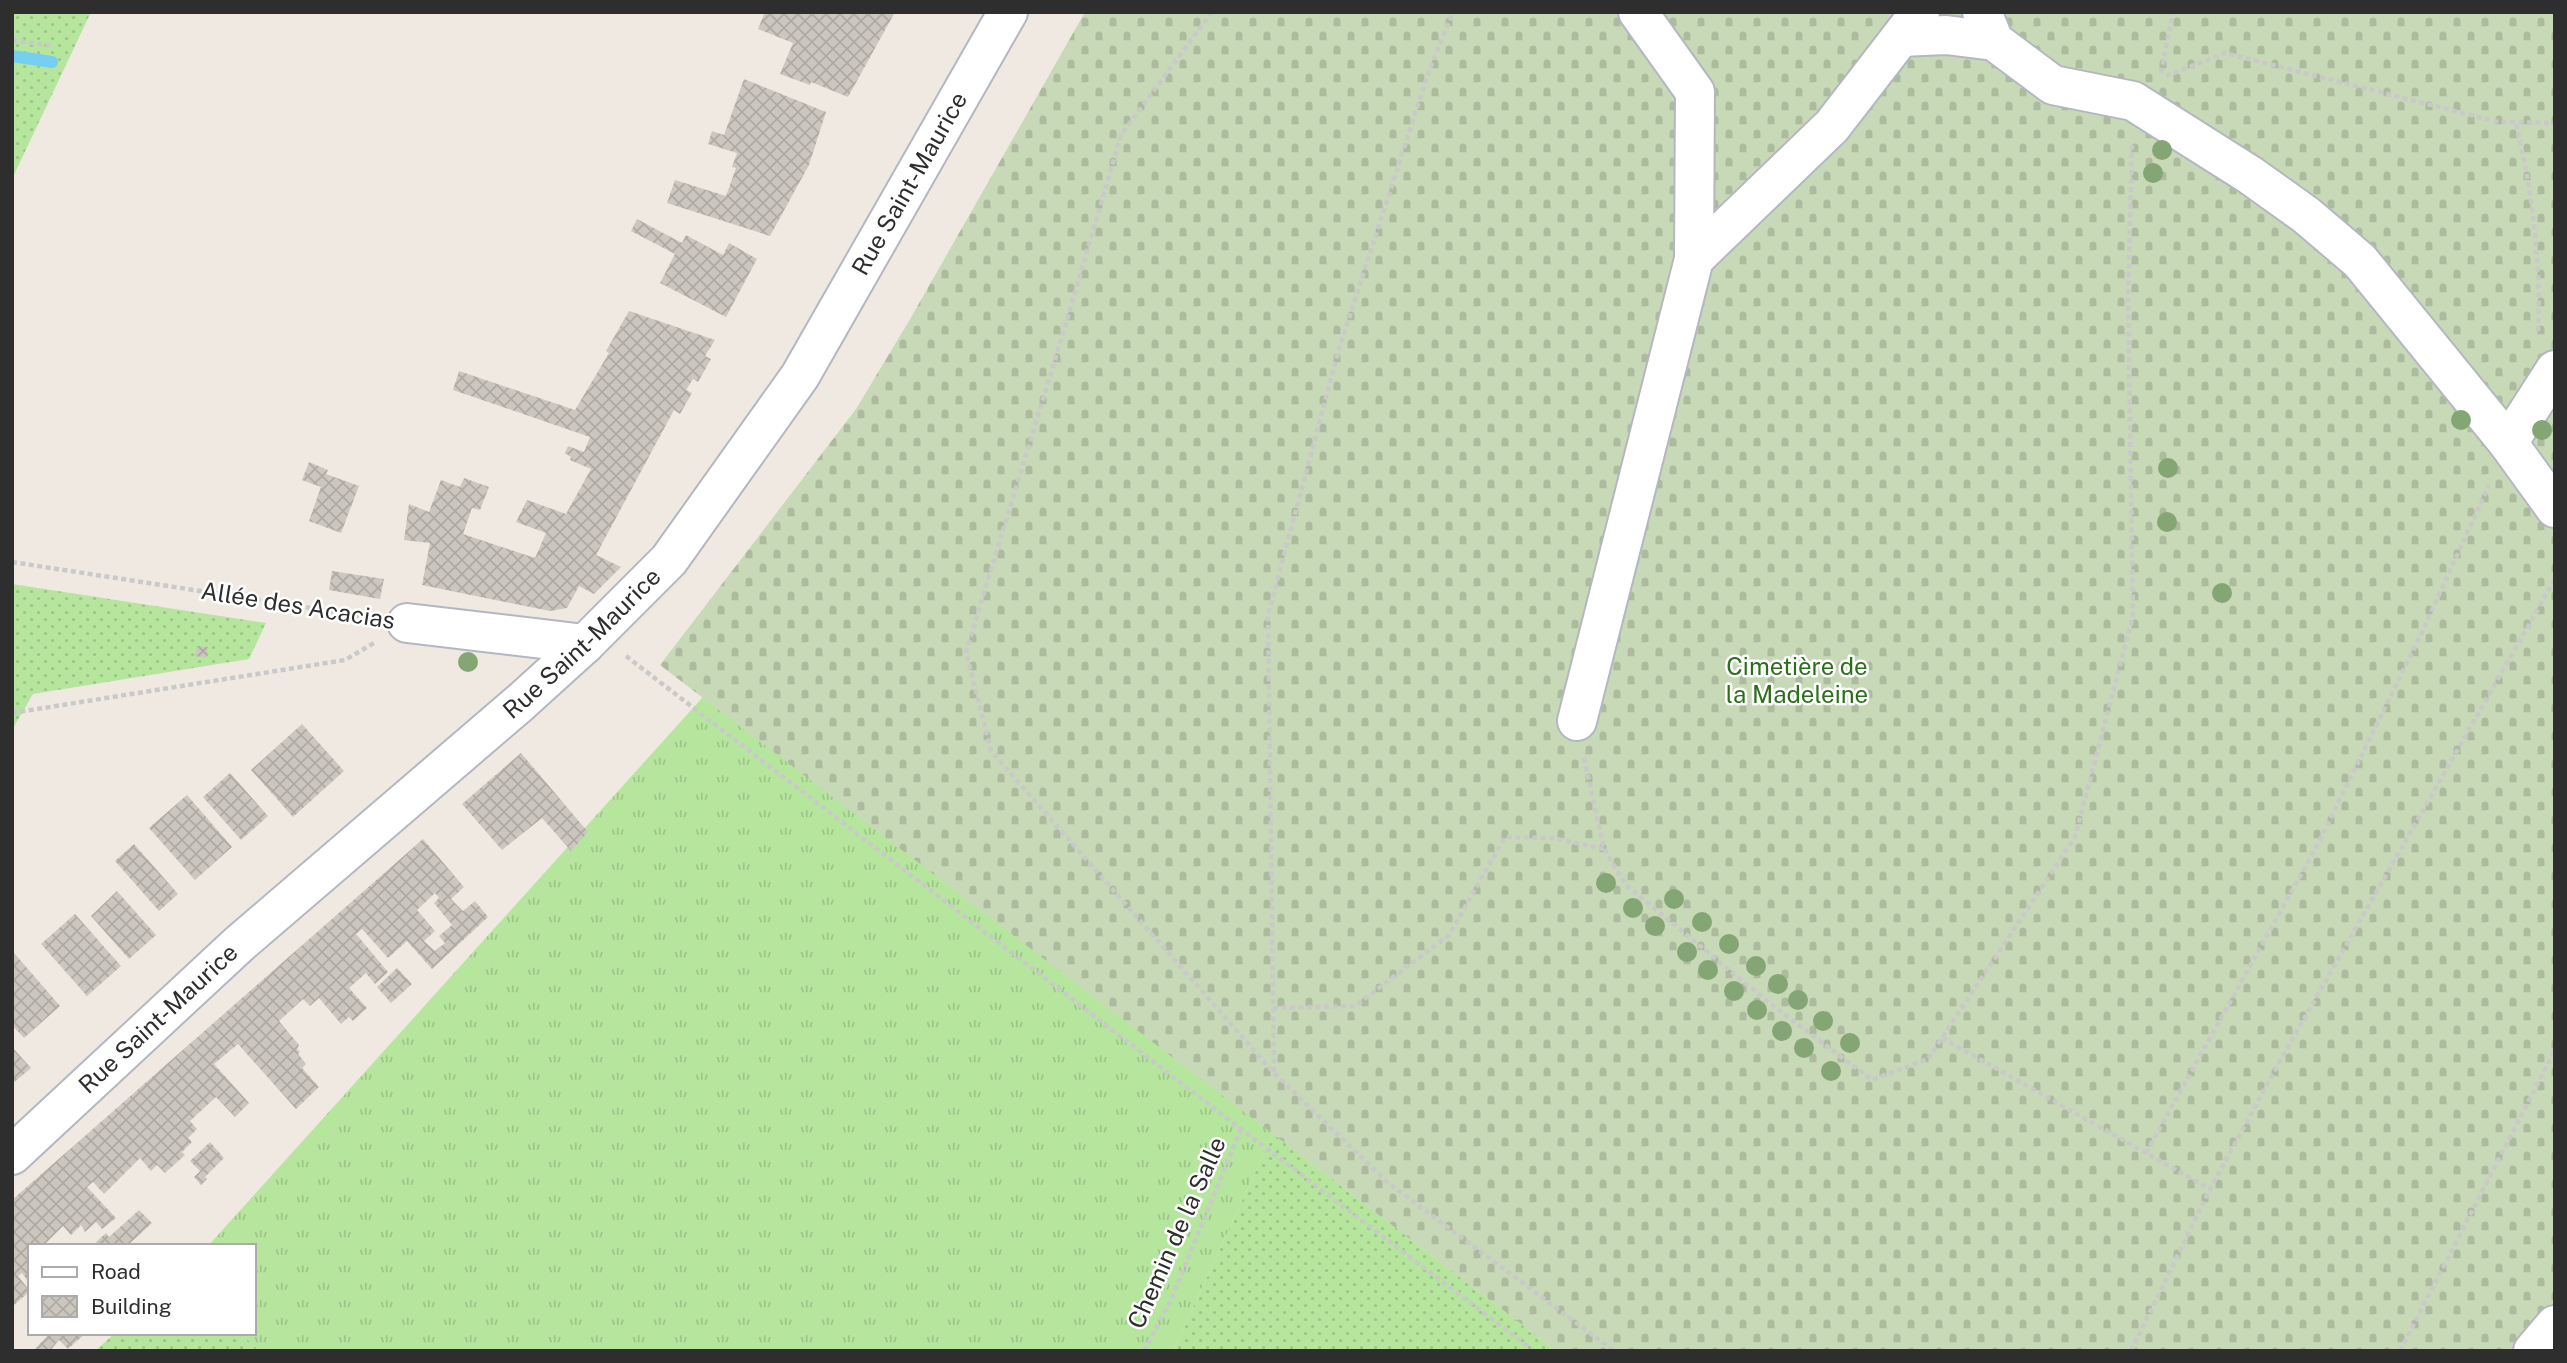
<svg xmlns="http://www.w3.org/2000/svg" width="2567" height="1363" font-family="'Public Sans',sans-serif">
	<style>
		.grass { fill: url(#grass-tufts) }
		.cemetery { fill: url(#cemetery-stones) }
		.garden { fill: url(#garden-dots) }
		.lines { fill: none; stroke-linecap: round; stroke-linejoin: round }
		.stream { stroke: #75cff0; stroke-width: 12 }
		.building { fill: url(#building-cross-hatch); fill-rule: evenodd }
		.minor-casing { stroke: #b4b7c1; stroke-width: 42 }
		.path { stroke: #c9c9c9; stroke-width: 4.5; stroke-dasharray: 5 3.5; stroke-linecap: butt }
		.minor { stroke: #fff; stroke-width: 38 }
		.tree { fill: #84a574 }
		.labels { text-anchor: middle; stroke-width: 5; stroke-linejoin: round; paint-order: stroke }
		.street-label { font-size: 24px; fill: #2e2e2e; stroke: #fff }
		.park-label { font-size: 24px; fill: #2c6e1b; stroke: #fff }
	</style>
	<defs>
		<pattern id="grass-tufts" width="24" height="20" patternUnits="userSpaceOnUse" patternTransform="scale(1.75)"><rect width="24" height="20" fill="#b6e59e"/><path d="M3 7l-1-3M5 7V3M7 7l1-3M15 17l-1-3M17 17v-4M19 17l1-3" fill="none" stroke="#9dc588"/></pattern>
		<pattern id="cemetery-stones" width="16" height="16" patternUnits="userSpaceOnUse" patternTransform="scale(1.75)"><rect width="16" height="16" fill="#c8d9b8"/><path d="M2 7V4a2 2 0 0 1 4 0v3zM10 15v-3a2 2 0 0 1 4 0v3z" fill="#acbb9e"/></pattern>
		<pattern id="garden-dots" width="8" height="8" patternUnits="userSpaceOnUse" patternTransform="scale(1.75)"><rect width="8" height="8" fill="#b6e59e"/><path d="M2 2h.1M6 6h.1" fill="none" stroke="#9dc588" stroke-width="1.8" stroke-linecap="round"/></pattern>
		<pattern id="building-cross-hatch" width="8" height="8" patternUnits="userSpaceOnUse" patternTransform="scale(1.75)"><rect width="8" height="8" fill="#cbc7bf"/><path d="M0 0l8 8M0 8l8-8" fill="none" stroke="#afaba4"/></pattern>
	</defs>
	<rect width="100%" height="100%" fill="#efe9e1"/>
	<polygon class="grass" points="711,688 1273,1134 1173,1351 259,1351 241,1333 254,1333 254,1246 208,1246"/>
	<polygon class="cemetery" points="1085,12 2555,12 2555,1351 1556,1351 660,665 856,409 909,321"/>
	<g class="garden">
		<polygon points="12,12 91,12 12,179"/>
		<polygon points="12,584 266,623 249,659 33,694 12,730"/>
		<polygon points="1273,1134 1556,1351 1173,1351"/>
		<polygon points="115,1333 241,1333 259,1351 95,1351"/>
	</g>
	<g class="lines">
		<polyline class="stream" points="12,56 52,62"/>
	</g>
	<g class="building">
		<polygon points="765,12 895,12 848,97 811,82 810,85 780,74 793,43 758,29"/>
		<polygon points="744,79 826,112 809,165 770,236 667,203 675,180 726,196 736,168 732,167 737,153 708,144 712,131 724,135"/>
		<polygon points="637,219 682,243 686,235 723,255 729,243 757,259 726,317 660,283 675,254 631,231"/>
		<polygon points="629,311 715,340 705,356 711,359 698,382 693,379 686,390 692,393 680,414 674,410 596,555 621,567 594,594 579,586 567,608 550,611 422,585 430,543 404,540 409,504 429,512 441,480 460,487 464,478 489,487 480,510 472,508 463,534 535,558 546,533 516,522 527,500 566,514 591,469 570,460 571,457 565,453 568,446 584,452 590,437 453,390 459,371 575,410 609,353 606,351"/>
		<polygon points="309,462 328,470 326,474 359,486 341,533 309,521 321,487 302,480"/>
		<polygon points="332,571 384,579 380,599 329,590"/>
		<polygon points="197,646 208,647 206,658 195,656"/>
		<polygon points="302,724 344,771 293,817 251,770"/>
		<polygon points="521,753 588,832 571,851 542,818 502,850 462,804"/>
		<polygon points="230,773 268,816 241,840 203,797"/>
		<polygon points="187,795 232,847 195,880 149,828"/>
		<path d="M423,839L464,887L451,899L463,911L475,901L488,917L432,969L407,941L388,958L362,929L356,934L388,972L375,984L366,973L349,988L367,1008L353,1021L349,1017L341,1024L319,998L310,1006L303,999L279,1021L299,1045L297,1049L300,1052L298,1054L306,1064L302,1068L319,1087L296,1109L238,1044L214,1064L249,1103L235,1117L216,1097L190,1121L197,1129L188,1138L192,1142L182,1152L185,1155L165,1173L157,1165L151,1171L140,1158L104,1194L93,1182L87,1187L116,1218L102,1229L96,1222L85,1232L81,1225L71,1235L63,1226L43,1246H30V1277L27,1280L22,1273L18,1276L30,1291L12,1307V1200ZM435,893L439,898L434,903L452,925L439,936L445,943L435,951L424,941L435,931L417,910Z"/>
		<polygon points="134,844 178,894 159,911 115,861"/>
		<polygon points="117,891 156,935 129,959 91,916"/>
		<polygon points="75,914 121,966 87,996 41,944"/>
		<polygon points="14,953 60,1006 24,1038 12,1025 12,955"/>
		<polygon points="397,968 412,984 391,1003 377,987"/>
		<polygon points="12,1047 31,1068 12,1084"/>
		<polygon points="210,1142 224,1158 205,1177 207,1179 201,1185 194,1177 200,1171 190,1161"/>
		<polygon points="139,1210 152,1223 127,1246 100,1246 96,1242 106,1233 109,1237"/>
		<polygon points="50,1333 86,1333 68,1349 59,1340 50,1351 33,1351"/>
	</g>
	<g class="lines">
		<g class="minor-casing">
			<g id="minor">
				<polyline points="1982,12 1994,41 2053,85 2133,101 2250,175 2306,215 2360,261 2508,443 2555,508"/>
				<polyline points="1901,37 1946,35 1994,41"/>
				<polyline points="1694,259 1832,126 1920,12"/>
				<polyline points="2508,443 2555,370"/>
				<polyline points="407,623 585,644"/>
				<polyline points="1577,721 1694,259 1695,92 1638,12"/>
				<path id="s1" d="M12,1155L239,944L521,702L585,644L669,560L800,376L1008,12"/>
				<polyline points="2533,1351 2555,1325"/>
			</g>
		</g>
		<g class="path">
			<polyline points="1212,12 1121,135 1064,330 966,652 991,751 1274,1073 1387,1182 1614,1351"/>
			<polyline points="12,40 52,46"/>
			<polyline points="2161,73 2173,12"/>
			<polyline points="2166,76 2225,53 2498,122 2555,123"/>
			<path d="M2516,124C2533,194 2541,263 2538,335"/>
			<polyline points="12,562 369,617"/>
			<polyline points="626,656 1241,1129 1534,1351"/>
			<polyline points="12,713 345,660 374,643"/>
			<polyline points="1584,758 1604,849 1626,885 1768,1002 1872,1080 1928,1059 2075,837 2133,616 2128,298 2132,145"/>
			<polyline points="1273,1008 1355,1006 1449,935 1505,837 1553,838 1604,849"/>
			<polyline points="1942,1038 2210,1189"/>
			<polyline points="1274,1072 1268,615 1339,349 1430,68 1453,12"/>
			<polyline points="2146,1153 2319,842 2422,632 2489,485"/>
			<polyline points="1144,1351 1170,1302 1241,1129"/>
			<polyline points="2131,1351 2210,1189 2280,1061 2555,579"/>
			<polyline points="2400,1351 2555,1050"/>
		</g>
		<use href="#minor" class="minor"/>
	</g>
	<g class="tree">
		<circle cx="2162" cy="150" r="10"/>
		<circle cx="2153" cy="173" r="10"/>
		<circle cx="2461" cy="420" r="10"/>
		<circle cx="2542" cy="430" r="10"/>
		<circle cx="2168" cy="468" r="10"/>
		<circle cx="2167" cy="522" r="10"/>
		<circle cx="2222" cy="593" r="10"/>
		<circle cx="468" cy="662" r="10"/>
		<circle cx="1606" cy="883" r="10"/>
		<circle cx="1674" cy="899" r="10"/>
		<circle cx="1633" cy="908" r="10"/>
		<circle cx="1702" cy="922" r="10"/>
		<circle cx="1655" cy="926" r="10"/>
		<circle cx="1729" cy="944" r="10"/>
		<circle cx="1687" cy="952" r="10"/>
		<circle cx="1756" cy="966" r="10"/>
		<circle cx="1708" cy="970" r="10"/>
		<circle cx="1778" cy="984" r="10"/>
		<circle cx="1734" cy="991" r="10"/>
		<circle cx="1798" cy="1000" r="10"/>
		<circle cx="1757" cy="1010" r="10"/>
		<circle cx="1823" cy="1021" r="10"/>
		<circle cx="1782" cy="1031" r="10"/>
		<circle cx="1850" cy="1043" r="10"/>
		<circle cx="1804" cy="1048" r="10"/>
		<circle cx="1831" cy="1071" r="10"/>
	</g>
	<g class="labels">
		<g class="street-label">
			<text dy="8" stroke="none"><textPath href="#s1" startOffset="1334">Rue Saint-Maurice</textPath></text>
			<text transform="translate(298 606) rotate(9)" y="8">Allée des Acacias</text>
			<text dy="8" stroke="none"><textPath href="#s1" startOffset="766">Rue Saint-Maurice</textPath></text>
			<text dy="8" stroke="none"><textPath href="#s1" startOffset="200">Rue Saint-Maurice</textPath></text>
			<text transform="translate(1177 1233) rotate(-66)" y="8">Chemin de la Salle</text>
		</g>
		<g class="park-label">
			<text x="1797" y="675">Cimetière de<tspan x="1797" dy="28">la Madeleine</tspan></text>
		</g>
	</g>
	<rect width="2567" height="1363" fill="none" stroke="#2e2e2e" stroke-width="28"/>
	<rect x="28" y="1244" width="228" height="91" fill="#ffffff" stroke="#ababab" stroke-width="2"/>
	<rect x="42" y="1267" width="35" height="10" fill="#ffffff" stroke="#ababab" stroke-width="2"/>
	<text x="91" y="1279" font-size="21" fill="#2e2e2e">Road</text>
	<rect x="42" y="1296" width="35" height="21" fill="url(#building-cross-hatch)" stroke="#ababab" stroke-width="2"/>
	<text x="91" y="1314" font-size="21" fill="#2e2e2e">Building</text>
</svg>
